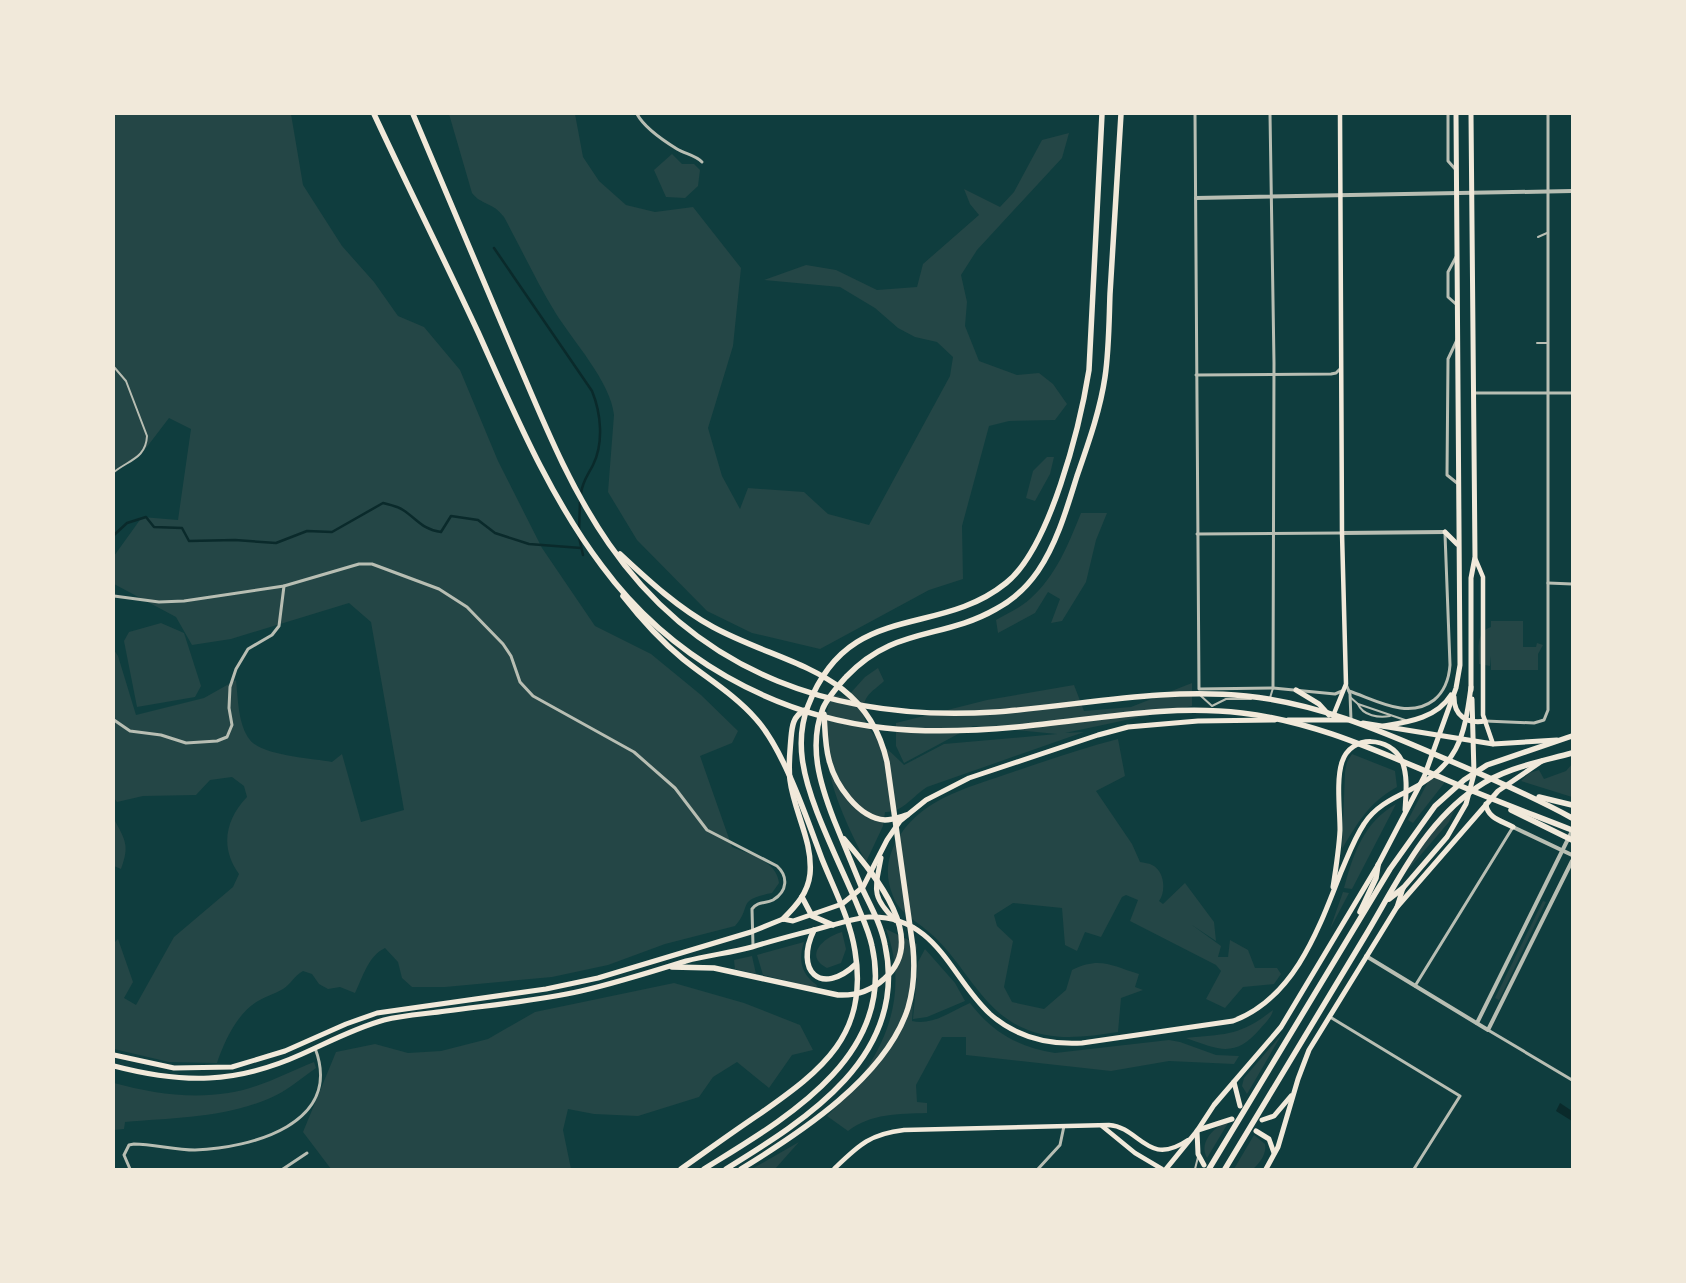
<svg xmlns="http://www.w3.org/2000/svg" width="1686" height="1283" font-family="Poppins,sans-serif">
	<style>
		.green { fill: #244646 }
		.water { fill: #0a2a2b }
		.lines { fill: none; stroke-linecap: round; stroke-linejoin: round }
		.stream { stroke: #0a2a2b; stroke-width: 2.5 }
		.service { stroke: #b8beb3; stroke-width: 2 }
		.minor { stroke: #b8beb3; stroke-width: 3 }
		.tertiary { stroke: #b8beb3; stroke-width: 4 }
		.secondary { stroke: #f1e9da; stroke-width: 4.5 }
		.primary { stroke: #f1e9da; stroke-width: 5 }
		.trunk { stroke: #f1e9da; stroke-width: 5.5 }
		.motorway { stroke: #f1e9da; stroke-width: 5.5 }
	</style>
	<rect width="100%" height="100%" fill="#0f3d3e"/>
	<g class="green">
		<path d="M114,114H291L303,185L342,246L374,282L398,316L424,327L460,370L498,461L542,548L595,626L651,654L701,695L738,731L732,743L700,756L732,847C749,854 777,861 779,883L772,893C735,900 753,906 735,926L665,944L608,965L552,977L445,987H412L402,978L398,962L385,948C368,956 363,977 355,993L340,987L328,989L319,984L312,974L303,971C294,976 291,984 283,989C275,994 266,996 258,1001C237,1013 224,1042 217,1063L169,1062L114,1049V943L118,939L133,982L124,998L136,1005L174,937L233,887L239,874C220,848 225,820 247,797L244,786L232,777L210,780L196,795L143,796L117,802L114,798V650L118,656L136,715L204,698L236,680C238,698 238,725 250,740C263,756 312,758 332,762L342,754L361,822L404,810L371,622L349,603L231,639L192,645L176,617L114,584V556L142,517L178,520L191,429L169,418L140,456L114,472Z"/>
		<path d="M449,114H575L583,157L599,181L626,205L655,212L693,207L741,268L733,346L708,428L722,476L740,509L748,488L804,492L828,514L869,525L950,376L953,357L937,342L915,337L898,328L875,308L840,287L764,280L806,265L836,270L877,290L917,287L923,264L979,215L970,204L964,189L1000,207L1014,192L1042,140L1069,133L1062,158L977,250L961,275L967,302L965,326L979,361L1017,375L1039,373L1053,384L1067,404L1055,420L1009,421L989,426L962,526L963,579L929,590L820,649L752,633L707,611L637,540L608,492L614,415C611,382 572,340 555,312C536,281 521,248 504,217C493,202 481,205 472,193Z"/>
		<polygon points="672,154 682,164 694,164 700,170 698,186 685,198 666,197 654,170"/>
		<polygon points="1047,457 1054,457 1050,474 1035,501 1026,498 1033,471"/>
		<path d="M1081,513H1107L1096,540L1086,582L1062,621L1051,623L1060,599L1048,592L1035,613L998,633L996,620C1007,614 1020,608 1030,599C1056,576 1068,545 1081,513Z"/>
		<path d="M1491,621H1523V647H1536L1537,643L1543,645L1538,654V670H1491V656L1490,666L1479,664C1479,650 1475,632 1491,627Z"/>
		<polygon points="161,623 184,633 201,686 195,697 137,707 124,641 129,632"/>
		<path d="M878,668L884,681C879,686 871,691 867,697C851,723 888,748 904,765L944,744L1057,734L973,726L904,763L896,746V723L987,700L1074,685L1084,711L1131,707L1192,683V706L1065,733L1084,732L927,787C913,796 902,813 885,812L883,826L866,862C839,811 813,753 831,695L847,697L865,677Z"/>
		<path d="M1118,739L1125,776L1096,791L1132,844L1140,862C1144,863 1149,863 1152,865C1165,871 1166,892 1159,901L1163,904L1185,883L1214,922L1216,941L1192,925L1221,946L1218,957H1228L1230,940L1248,950L1255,968H1277L1281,974L1274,984L1243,987L1225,1008L1206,999L1221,971L1216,965L1130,921L1138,900L1126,895L1122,897L1101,937L1085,932L1077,951L1065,945L1062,908L1013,903L994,915L997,926L1013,941L1004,987L1012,1002L1044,1009L1066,990L1072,970C1100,956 1112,966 1139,974L1135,987L1143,990L1121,998L1118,1032C1086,1037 1052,1042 1021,1027C980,1008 964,962 930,933C918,922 898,912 893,896C884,874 887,855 900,835C925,797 973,786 1013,772C1048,760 1083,748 1118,739Z"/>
		<path d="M1352,754L1395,771L1397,787C1369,802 1357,824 1342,849L1345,772L1347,762Z"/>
		<polygon points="1572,764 1572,797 1521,781 1529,773 1539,770 1544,779 1566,771"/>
		<polygon points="1431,776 1445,782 1413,823 1408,820"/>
		<path d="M1396,804L1352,889L1344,888C1353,854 1364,822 1396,804Z"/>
		<polygon points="1457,804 1449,822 1406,872 1432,830"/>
		<path d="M114,819C125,840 130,845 121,869L114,866Z"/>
		<polygon points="1343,892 1349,893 1330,929"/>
		<polygon points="1543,901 1546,902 1499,1000 1495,998"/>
		<path d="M886,929L917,944L912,1021C932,1026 952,1011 970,1003C992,1032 1018,1047 1055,1053L1169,1040L1180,1042L1216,1055L1239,1056L1234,1064L1169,1061L1111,1071L966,1055V1037H942L916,1085L917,1102L927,1103V1113C898,1114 872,1113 848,1131L827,1116C879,1065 913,1002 886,929Z"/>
		<path d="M842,932L846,949L841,963L827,968C802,955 826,936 842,932Z"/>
		<path d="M804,942C798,960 801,974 817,985L816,988L763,975L757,955Z"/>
		<polygon points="925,949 955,983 965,1001 927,1017 913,1019 918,962"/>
		<polygon points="752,956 756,974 735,969 734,960"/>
		<polygon points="674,983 744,1003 800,1025 813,1050 792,1055 769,1088 737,1062 713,1077 699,1097 638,1116 594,1114 568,1109 563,1130 571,1169 331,1169 303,1132 336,1052 375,1044 408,1053 441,1051 488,1039 535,1012"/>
		<path d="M1273,1010C1272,1017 1265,1023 1260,1029C1235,1058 1220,1050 1186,1038C1226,1034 1240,1036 1273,1010Z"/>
		<polygon points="1282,1034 1247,1094 1242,1086 1244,1078"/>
		<path d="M314,1062L316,1068C300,1079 286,1092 268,1099C223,1118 172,1118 125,1122L124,1129L114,1130V1083C150,1093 190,1099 228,1093C258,1089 286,1073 314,1062Z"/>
		<path d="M1224,1123H1228L1207,1158C1199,1144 1211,1130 1224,1123Z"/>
		<path d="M1254,1135L1265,1144C1267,1153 1260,1163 1253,1169H1234Z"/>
		<polygon points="799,1142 775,1169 752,1169"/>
	</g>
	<polygon class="water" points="1560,1103 1572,1111 1572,1121 1556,1111"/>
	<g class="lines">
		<g class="stream">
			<path d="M494,248L592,391C601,413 604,443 593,465C588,475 582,482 581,494"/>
			<polyline points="579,531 580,502"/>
			<path d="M114,535L127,523L146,517L154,527L182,528L189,541L235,540L276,543L307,531L332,532L383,503C390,505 397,506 403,510C417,519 423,530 441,532L451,516L478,520L495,533L529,544L581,548"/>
			<polyline points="579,537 583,555"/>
		</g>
		<g class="service">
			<polyline points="1538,237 1547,233"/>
			<polyline points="1537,343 1548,343"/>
			<path d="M114,367L126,381L147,436C146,458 129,460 114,472"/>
			<polyline points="1201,696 1212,706 1226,699 1251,699"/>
			<polyline points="1350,697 1358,704 1405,720"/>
			<polyline points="1270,698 1273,688"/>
			<path d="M1358,704C1363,716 1379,718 1390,716"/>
			<polyline points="1195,1169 1198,1157"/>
		</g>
		<g class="minor">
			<path d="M637,114C644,127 664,141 677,149C685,154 695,155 702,162"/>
			<polyline points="1195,114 1199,689 1273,688 1335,694 1342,691"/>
			<polyline points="1270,114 1274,363 1273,688"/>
			<polyline points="1448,114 1448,161 1456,170"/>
			<polyline points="1456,257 1448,272 1448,297 1457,305"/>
			<polyline points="1457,340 1448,359 1447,475 1457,483"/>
			<polyline points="1196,375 1331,374 1336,373 1341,368"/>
			<polyline points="1474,393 1572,393"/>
			<polyline points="1197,534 1342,533"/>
			<polyline points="1548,583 1572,584"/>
			<path d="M114,596L159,602L184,601L284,586L359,564H372L439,589L467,607L503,644L511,656L520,682L533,696L634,752L675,788L707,830L777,866C788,876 788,891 773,900C765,904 758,901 752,909L753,946"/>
			<polyline points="1346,684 1350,694 1351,720"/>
			<path d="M1349,691C1376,700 1408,720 1434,700C1445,691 1449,679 1450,665L1445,534"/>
			<polyline points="114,720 130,731 161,735 186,743 217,741 227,737 232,725 229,708 230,687 236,669 248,649 272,635 279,626 284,586"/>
			<polyline points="1485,721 1534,723 1544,720 1548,710 1548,114"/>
			<polyline points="1415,986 1513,827"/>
			<polyline points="1330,1017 1460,1096 1414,1169"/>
			<polyline points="1488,1030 1572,1080"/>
			<path d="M130,1169L124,1155L129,1145L134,1144C154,1144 174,1150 195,1150C251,1148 344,1124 315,1048"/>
			<polyline points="283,1169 307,1153"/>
			<polyline points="1038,1169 1060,1145 1064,1126"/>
		</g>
		<g class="tertiary">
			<polyline points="1196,198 1572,191"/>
			<polyline points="1342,533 1445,532"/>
			<polyline points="1513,827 1572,855"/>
			<polyline points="1366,956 1488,1030 1572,861"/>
			<polyline points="1477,1023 1572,831"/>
		</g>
		<g class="secondary">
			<polyline points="1475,558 1483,577 1483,715 1493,744"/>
			<polyline points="1333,716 1346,684 1342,533 1340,114"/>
			<polyline points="1102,1126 1135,1153 1162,1169"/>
			<path d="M834,1169C858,1146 869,1134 904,1130L1109,1125C1140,1127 1147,1168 1188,1140"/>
		</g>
		<g class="primary">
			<polyline points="1471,114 1475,557 1471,578 1471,690"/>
			<polyline points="1445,532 1457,544"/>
			<polyline points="1296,690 1319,704 1329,715"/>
			<path d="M1454,697C1454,716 1467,724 1485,721"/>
			<polyline points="1288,720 1347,720"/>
			<polyline points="1363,723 1493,744 1557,740"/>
			<path d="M1384,726C1408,722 1437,718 1451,695"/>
			<path d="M1486,804C1487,818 1502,821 1513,827"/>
			<path d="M881,858C875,890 871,896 895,920"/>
			<path d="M1333,887C1336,868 1339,849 1340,830C1340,811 1336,780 1342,762C1351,734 1390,736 1402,761C1408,776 1406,794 1405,810"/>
			<polyline points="1397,907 1403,888 1447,837 1466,804 1474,774 1472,699"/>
			<polyline points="114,1055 174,1068 232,1067 285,1051 346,1024 377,1013 546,989 598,978 751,932 783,919 793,921 842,904 863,887 887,840 900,821 926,800 969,778 1098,735 1128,727 1198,721 1275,720"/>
			<path d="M114,1066C183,1084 236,1084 302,1054C329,1042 355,1028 384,1020C404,1015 425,1014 446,1011C491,1005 536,1001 581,991C616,983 651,972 686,961C708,955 731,953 752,947C778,939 803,933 828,926C842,923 855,918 869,917C937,915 950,977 990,1014C1016,1037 1048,1045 1082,1043L1233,1021C1295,998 1319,928 1341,872C1348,856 1354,839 1364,824C1374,808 1391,799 1408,791C1458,766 1464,739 1471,687"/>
			<polyline points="1234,1082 1240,1106"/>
			<polyline points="1262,1120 1274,1116 1291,1096"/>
			<polyline points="1198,1130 1232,1119"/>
			<polyline points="1197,1131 1198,1154 1204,1165"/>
			<polyline points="1256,1131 1269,1139 1274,1153"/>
			<polyline points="1166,1169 1197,1131 1214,1105 1281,1027 1378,865 1424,777 1456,688 1460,665 1456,114"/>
			<polyline points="1266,1169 1278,1147 1298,1079 1309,1050 1397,907 1498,791 1542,761"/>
		</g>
		<g class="trunk">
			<path d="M824,714C825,729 825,746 829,760C835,784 858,818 885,820C892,820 900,817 907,815"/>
			<polyline points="802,897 812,916 833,925"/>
			<polyline points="1389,899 1403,888"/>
			<polyline points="1360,912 1376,878 1378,865"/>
			<path d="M783,919C796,906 808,893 810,874C813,841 794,812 790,780C788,766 790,752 791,738C792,726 793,716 805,710"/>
			<path d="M672,967L714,968L838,995C857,996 871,991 884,979C931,939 872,872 844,839"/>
			<path d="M704,1169C783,1120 897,1057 872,946C869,931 862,917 856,902C843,872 829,843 817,812C804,778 794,742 808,706C849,599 937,639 1006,583C1050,548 1080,426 1089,370L1102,114"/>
			<path d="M726,1169C807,1119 909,1056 885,945C881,924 870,905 861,886C852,864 843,842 834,820C820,784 808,746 823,708C828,697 838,686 846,677C894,626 942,640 996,609C1013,600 1027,587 1038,571C1057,543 1067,508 1077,476C1088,444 1100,411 1105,377C1109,350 1109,321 1110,294C1114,234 1117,174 1121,114"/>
			<polyline points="1209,1169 1390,869 1435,806 1464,780 1487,765 1572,736"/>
			<path d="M1225,1169C1271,1092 1317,1015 1364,938C1396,885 1423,824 1476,788C1504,768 1540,762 1572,753"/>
		</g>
		<g class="motorway">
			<path d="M374,114C408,187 444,259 478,332C514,412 549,496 602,566C669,657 773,716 885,728C929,733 973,731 1017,727C1093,720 1166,704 1242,713C1313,721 1377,751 1442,778C1485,797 1529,813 1572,830"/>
			<path d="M413,114C447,193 480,273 514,353C542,418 568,485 609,544C700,676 840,722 995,712C1079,706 1161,687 1246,696C1315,703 1377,729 1441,757C1486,776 1530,795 1572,818"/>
			<path d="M620,554C649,581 678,608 713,627C785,666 866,669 887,762L913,948C915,969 914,988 908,1008C886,1077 800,1133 741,1169"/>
			<path d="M623,596C641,619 661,641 683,659C708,679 735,695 756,719C784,750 807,819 822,859C834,889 850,919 855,951C869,1035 822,1070 761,1113C734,1131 708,1150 681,1169"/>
			<polyline points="1539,797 1572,805"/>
			<polyline points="1511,810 1572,840"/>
			<path d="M814,930C794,971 821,997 856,964"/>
		</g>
	</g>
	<rect width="1686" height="1283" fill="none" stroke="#f1e9da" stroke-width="230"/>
</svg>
